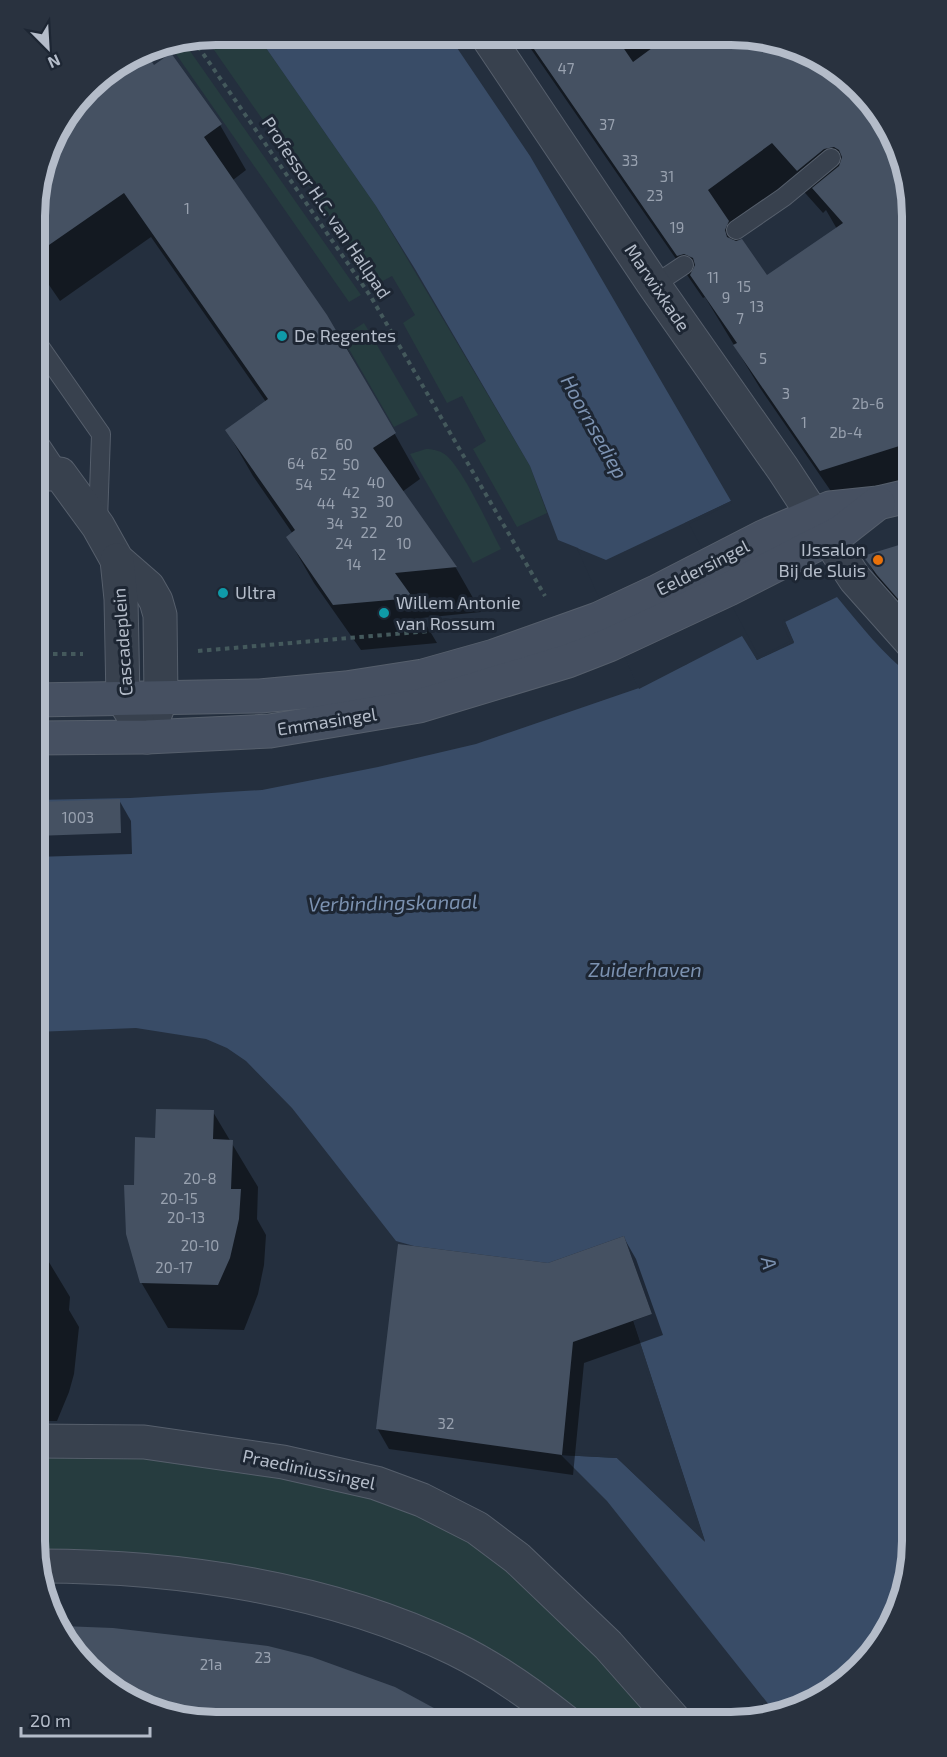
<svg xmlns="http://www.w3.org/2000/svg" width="947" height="1757" font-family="'Exo 2',sans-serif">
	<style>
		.green { fill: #263c3f }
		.water { fill: #394c67; fill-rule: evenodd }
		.pier { fill: #242f3e }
		.shadow { fill: #0007; fill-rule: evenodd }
		.building { fill: #455162; fill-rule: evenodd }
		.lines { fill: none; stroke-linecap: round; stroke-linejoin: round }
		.lane-casing { stroke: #565f6c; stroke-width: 20 }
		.street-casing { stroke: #565f6c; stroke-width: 35 }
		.secondary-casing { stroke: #565f6c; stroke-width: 35 }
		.path { stroke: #44595c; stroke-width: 4; stroke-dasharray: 4.5 4.5; stroke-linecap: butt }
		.lane { stroke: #38414e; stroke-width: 18 }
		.street { stroke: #38414e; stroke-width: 33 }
		.secondary { stroke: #465061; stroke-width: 33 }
		.culture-dot { fill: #0f9aa8; stroke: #1d2633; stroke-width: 2 }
		.food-dot { fill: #e8710a; stroke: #1d2633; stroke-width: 2 }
		.labels { text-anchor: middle; stroke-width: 6; stroke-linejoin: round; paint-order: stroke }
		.number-label { font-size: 15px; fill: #98a1af }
		.street-label { font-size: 18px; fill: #b4bcc9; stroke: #1d2633 }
		.poi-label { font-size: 18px; fill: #b4bcc9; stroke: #1d2633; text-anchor: start }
		.water-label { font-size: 20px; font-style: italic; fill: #7c92b1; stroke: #1d2633 }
		.rim { fill: none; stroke: #b4bcc9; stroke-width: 8 }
	</style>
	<rect width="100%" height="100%" fill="#242f3e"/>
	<g class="green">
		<polygon points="216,35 257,35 376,206 530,466 547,513 517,527 473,449 486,441 462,396 447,403 403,323 415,315 392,276 377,284 205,37"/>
		<polygon points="183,41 361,295 349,302 169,44"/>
		<polygon points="364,323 418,415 394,427 342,337"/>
		<path d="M426,449C434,449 441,451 447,456C465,473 488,525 501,549L473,563L410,454Z"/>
		<polygon points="35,1453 145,1455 328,1484 442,1522 510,1568 661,1722 583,1722 554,1700 462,1641 37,1555 35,1541"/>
	</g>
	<path class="water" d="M257,35L449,36L530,156L731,501L685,523L757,660L794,643L785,622L837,597C860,625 883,654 912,677V1553C908,1571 906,1594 898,1611C878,1657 828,1706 777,1715L607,1501L561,1455L617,1458L705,1541L633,1321L652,1314L624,1236L548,1263L414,1246L396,1241L292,1108L246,1061L227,1048L206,1039L136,1028L35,1032V800L130,798L262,790L378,767L476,744L639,688L578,548L558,540L530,466L415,269L376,206ZM630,550L687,664L680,667L624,552Z"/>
	<g class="pier">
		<polygon points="731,501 732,503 689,524 759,657 790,641 782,623 784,619 794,642 757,660 742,636 639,689 577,548 606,560"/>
		<polygon points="633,1321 705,1542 617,1458 561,1455 562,1452 619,1455 699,1531 630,1322"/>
	</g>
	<g class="shadow">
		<path d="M522,36L766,38L839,74L873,114L903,158L912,216V491L846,513L760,388L705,297L703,298ZM798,185L823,213L826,210L837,229L767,277L734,232Z"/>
		<polygon points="171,55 220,125 246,170 233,180 307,286 346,347 420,479 402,492 456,568 481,612 422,618 437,643 361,650 314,583 288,538 293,534 253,476 227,431 266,402 151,237 60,301 36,266 36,193 154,67"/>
		<polygon points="912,544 912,619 875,575 865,557"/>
		<polygon points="36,647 45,663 35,663"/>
		<polygon points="119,800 131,821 132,854 35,857 35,803"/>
		<polygon points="213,1112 258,1187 257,1219 266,1235 264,1265 258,1294 244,1330 168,1328 141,1282 136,1187 156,1139"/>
		<polygon points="624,1238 636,1259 663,1335 584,1363 573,1475 389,1449 377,1428 548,1264"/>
		<polygon points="35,1239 70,1297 69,1310 79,1327 74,1374 69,1392 57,1421 35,1421"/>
		<polygon points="62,1626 267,1647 394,1688 430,1706 456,1722 192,1721 136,1704 97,1678"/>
	</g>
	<g class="building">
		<path d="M525,36L616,37L633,62L667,37L766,38L842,75L866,103L903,158L912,216V442L820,471L733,345L737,343L690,275L695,265L693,258L684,254L677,256ZM772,143L797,171L824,149L834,147L839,150L842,157L839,166L812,188L843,223L767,275L742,239L736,241L727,237L725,230L729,221L708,190Z"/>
		<polygon points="144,50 154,65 171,53 222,124 204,137 327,315 396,433 373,448 457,567 395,573 413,598 333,605 286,537 295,530 225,430 268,399 124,193 36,254 36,193 53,136 96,80"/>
		<polygon points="912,541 912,615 877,575 863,556"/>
		<polygon points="120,799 121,833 35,836 35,802"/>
		<polygon points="156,1109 214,1110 213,1139 233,1140 231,1189 241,1189 239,1219 230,1258 218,1285 140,1283 126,1234 124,1185 134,1185 135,1137 155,1138"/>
		<polygon points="624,1236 652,1314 573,1342 562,1455 376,1429 398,1244 548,1263"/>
		<polygon points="62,1626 113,1628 268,1646 312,1657 395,1687 460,1722 193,1721 137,1704 97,1678"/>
	</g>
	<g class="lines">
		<g class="lane-casing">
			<g id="lane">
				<polyline points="736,230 784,197 831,158"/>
				<polyline points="654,285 684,265"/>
				<polyline points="36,341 101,434 98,521"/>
				<polyline points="36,438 60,474"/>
			</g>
		</g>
		<g class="street-casing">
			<g id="street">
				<polyline points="487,36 654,285 783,469 855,579 912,643"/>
				<polyline points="36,474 60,474 98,526 117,560 148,587 156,601 160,615 161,698 147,737"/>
				<polyline points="117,560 121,599 123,699 138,723"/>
				<polyline points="35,1441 144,1442 283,1462 376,1483 422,1500 477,1528 517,1558 608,1645 676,1722"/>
				<path d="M39,1566C178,1566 329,1588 455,1649C494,1668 532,1695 566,1722"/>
			</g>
		</g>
		<g class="secondary-casing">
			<g id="secondary">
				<polyline points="35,700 260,696 346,688 423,676 494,656 598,619 658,591 763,537 830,508 878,503 912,495"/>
				<polyline points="35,738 147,737 270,731 419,706 568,661 609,645 729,589 841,532 878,503"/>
			</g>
		</g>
		<g class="path">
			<polyline points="193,39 371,297 545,596"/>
			<polyline points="198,651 430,631"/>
			<polyline points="35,654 83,654"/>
		</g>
		<use href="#lane" class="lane"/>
		<use href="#street" class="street"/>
		<use href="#secondary" class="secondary"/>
	</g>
	<g class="culture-dot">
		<circle cx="282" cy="336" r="6"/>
		<circle cx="223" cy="593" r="6"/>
		<circle cx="384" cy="613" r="6"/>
	</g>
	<circle class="food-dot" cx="878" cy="560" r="6"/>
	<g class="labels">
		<g class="number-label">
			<text x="566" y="74">47</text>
			<text x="607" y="130">37</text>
			<text x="630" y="166">33</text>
			<text x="667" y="182">31</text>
			<text x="655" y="201">23</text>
			<text x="187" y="214">1</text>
			<text x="677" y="233">19</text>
			<text x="713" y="283">11</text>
			<text x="744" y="292">15</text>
			<text x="726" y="303">9</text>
			<text x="757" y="312">13</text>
			<text x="740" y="324">7</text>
			<text x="763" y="364">5</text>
			<text x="786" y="399">3</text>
			<text x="868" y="409">2b-6</text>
			<text x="804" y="428">1</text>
			<text x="846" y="438">2b-4</text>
			<text x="344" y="450">60</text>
			<text x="319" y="459">62</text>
			<text x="296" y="469">64</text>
			<text x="351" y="470">50</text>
			<text x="328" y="480">52</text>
			<text x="376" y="488">40</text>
			<text x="304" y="490">54</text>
			<text x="351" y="498">42</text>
			<text x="385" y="507">30</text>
			<text x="326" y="509">44</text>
			<text x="359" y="518">32</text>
			<text x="394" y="527">20</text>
			<text x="335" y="529">34</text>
			<text x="369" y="538">22</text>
			<text x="344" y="549">24</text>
			<text x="404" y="549">10</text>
			<text x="379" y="560">12</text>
			<text x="354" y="570">14</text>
			<text x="78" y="823">1003</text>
			<text x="200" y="1184">20-8</text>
			<text x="179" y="1204">20-15</text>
			<text x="186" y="1223">20-13</text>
			<text x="200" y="1251">20-10</text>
			<text x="174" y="1273">20-17</text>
			<text x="446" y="1429">32</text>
			<text x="263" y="1663">23</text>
			<text x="211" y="1670">21a</text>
		</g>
		<g class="street-label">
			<text transform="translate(326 208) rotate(56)" y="6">Professor H.C. van Hallpad</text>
			<text transform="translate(657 288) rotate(56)" y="6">Marwixkade</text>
			<text transform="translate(703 568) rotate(-27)" y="6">Eeldersingel</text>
			<text transform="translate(123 642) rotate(-94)" y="6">Cascadeplein</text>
			<text transform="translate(327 722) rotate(-9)" y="6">Emmasingel</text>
			<text transform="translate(309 1470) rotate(12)" y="6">Praediniussingel</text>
		</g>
		<g class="poi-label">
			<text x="294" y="342">De Regentes</text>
			<text x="866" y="556" text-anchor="end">IJssalon<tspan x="866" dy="21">Bij de Sluis</tspan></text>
			<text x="235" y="599">Ultra</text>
			<text x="396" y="609">Willem Antonie<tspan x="396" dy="21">van Rossum</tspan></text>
		</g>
		<g class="water-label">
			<text transform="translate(594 427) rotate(61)" y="7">Hoornsediep</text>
			<text transform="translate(393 903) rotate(-1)" y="7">Verbindingskanaal</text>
			<text x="645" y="977">Zuiderhaven</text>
			<text transform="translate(769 1263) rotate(78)" y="7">A</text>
		</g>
	</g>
	<path d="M0 0H947V1757H0ZM216 45H731A171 171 0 0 1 902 216V1541A171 171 0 0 1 731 1712H216A171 171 0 0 1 45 1541V216A171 171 0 0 1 216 45Z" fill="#29323f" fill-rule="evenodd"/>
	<path class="rim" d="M216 45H731A171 171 0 0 1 902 216V1541A171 171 0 0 1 731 1712H216A171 171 0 0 1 45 1541V216A171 171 0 0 1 216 45Z"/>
	<g transform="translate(48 48) rotate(156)" stroke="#1d2633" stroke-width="4.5" paint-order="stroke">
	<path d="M0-4.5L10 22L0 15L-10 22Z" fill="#b4bcc9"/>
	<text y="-9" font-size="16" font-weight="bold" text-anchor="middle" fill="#b4bcc9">N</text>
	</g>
	<path d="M21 1727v9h129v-9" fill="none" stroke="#b4bcc9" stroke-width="3"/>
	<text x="30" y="1727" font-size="18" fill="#b4bcc9" stroke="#1d2633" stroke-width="4.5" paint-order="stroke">20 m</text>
</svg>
